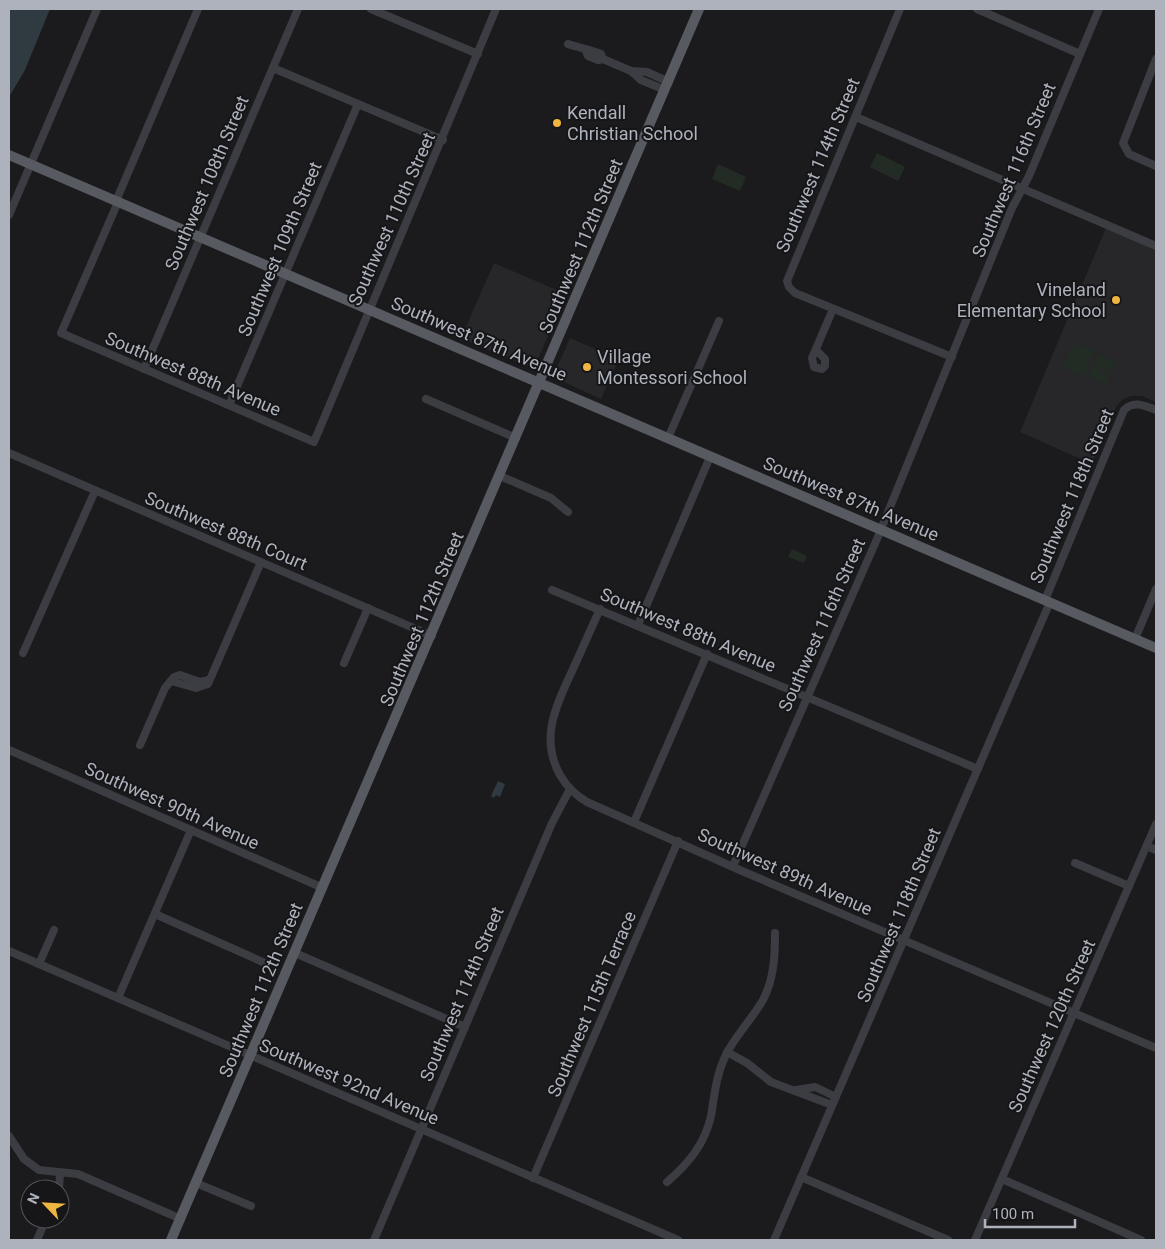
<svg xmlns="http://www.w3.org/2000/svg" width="1165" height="1249" font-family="Roboto,sans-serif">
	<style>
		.built { fill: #27272a }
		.green { fill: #222b24 }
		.water { fill: #303a41 }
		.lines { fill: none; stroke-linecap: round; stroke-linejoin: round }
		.minor { stroke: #3c3d42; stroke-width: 8 }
		.major { stroke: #585a61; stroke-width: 10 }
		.poi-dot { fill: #efb541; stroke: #161618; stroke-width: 2 }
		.labels { text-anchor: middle; stroke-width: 4; stroke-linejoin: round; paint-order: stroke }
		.poi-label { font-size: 18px; fill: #aeb2bc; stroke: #161618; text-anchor: start }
		.street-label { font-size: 18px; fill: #aeb2bc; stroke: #161618 }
	</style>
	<rect width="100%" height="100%" fill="#1b1b1d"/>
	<g class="built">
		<polygon points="1106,228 1156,250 1156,402 1142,396 1131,396 1122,400 1116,407 1092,464 1020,432"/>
		<polygon points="494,263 566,294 535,366 529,367 461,338"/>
		<polygon points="570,338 619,359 601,399 557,379 554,374"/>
	</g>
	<g class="green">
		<polygon points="877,153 905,167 898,181 870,167"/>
		<polygon points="718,164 746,177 740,191 712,179"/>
		<polygon points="1074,342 1095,351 1084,377 1063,368"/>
		<polygon points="1098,354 1117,362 1112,372 1093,364"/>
		<polygon points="1092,366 1111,375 1106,385 1088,377"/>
		<polygon points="792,549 807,556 804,563 788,557"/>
	</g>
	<g class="water">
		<polygon points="9,9 50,9 25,70 9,97"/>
		<polygon points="498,781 505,784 500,797 496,795 494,798 491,796"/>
	</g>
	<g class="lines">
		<g class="minor">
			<polyline points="371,9 478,54"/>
			<polyline points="900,9 787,281 789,287 795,293 952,357"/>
			<polyline points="977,9 1080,54"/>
			<path d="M568,44C579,48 590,49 601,54L603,59"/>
			<polyline points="586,51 588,56 598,60 603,59 631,71 647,72 669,82"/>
			<polyline points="1156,59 1123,143 1129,154 1156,166"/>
			<polyline points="273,68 443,140"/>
			<polyline points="631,71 641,80 665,90"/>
			<polyline points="856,117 1156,246"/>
			<polyline points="116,201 198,9"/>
			<polyline points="118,202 61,333 314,442 496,9"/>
			<polyline points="9,215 97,9"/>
			<polyline points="816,350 825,359 825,366 822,369 814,367 812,358 833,309"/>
			<polyline points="144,369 298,9"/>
			<polyline points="426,399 516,438"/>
			<polyline points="229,405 358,104"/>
			<polyline points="668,438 719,321"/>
			<polyline points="9,453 432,636"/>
			<polyline points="500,476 551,498 568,512"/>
			<polyline points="552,590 978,769"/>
			<path d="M1045,600L1124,410C1134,400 1145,406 1156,410"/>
			<path d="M600,609C591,629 582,649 573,669C557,704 539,737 560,775C567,787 575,795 587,802L742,871L1156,1048"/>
			<polyline points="638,625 710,457"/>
			<polyline points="1135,639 1156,589"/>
			<polyline points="23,653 95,491"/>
			<polyline points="344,663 368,608"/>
			<polyline points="171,681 196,688 208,684 261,562"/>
			<polyline points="140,745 165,688 174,677 180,675 200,682 209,680"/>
			<polyline points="9,750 323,888"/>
			<polyline points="634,822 707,654"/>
			<polyline points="1147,846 1156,850"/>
			<polyline points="1075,863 1129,886"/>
			<polyline points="733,866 877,539 1012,208 1029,176 1099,9"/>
			<polyline points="155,914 265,963"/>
			<polyline points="9,951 678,1240"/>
			<polyline points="295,953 465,1027"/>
			<polyline points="39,964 54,930"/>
			<polyline points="118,998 191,830"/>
			<polyline points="727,1052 747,1063 771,1082 832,1105"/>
			<polyline points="796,1090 815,1087 836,1097"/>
			<polyline points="9,1136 24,1159 39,1170 78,1174 181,1219"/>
			<polyline points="801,1177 948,1240"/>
			<polyline points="533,1178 678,841"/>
			<polyline points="1002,1179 1141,1240"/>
			<path d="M667,1182C688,1164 705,1144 711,1116C714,1099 715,1081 722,1064C731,1040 750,1022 763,1000C774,979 775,956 775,933"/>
			<polyline points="196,1183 251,1206"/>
			<polyline points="59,1189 60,1173"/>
			<polyline points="37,1240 46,1219"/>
			<polyline points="374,1240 552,823 570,789"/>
			<polyline points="774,1240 1050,602"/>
			<polyline points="975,1240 1156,824"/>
		</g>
		<g class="major">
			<polyline points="9,155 1156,648"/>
			<polyline points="171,1240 699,9"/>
		</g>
	</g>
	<g class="poi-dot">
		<circle cx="557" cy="123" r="5"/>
		<circle cx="1116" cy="300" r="5"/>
		<circle cx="587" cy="367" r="5"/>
	</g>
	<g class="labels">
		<g class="poi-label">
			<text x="567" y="119">Kendall<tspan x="567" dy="21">Christian School</tspan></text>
			<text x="1106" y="296" text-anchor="end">Vineland<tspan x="1106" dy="21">Elementary School</tspan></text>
			<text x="597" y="363">Village<tspan x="597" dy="21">Montessori School</tspan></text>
		</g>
		<g class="street-label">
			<text transform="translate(818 165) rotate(-67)" y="6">Southwest 114th Street</text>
			<text transform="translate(1014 170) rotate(-67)" y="6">Southwest 116th Street</text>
			<text transform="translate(207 183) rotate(-67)" y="6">Southwest 108th Street</text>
			<text transform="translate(392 219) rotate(-66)" y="6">Southwest 110th Street</text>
			<text transform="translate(581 246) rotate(-67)" y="6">Southwest 112th Street</text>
			<text transform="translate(280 249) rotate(-67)" y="6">Southwest 109th Street</text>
			<text transform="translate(479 339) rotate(23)" y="6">Southwest 87th Avenue</text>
			<text transform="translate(193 374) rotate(23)" y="6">Southwest 88th Avenue</text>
			<text transform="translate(1072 496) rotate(-67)" y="6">Southwest 118th Street</text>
			<text transform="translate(851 499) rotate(23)" y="6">Southwest 87th Avenue</text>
			<text transform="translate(226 531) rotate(23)" y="6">Southwest 88th Court</text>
			<text transform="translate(422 619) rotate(-67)" y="6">Southwest 112th Street</text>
			<text transform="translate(822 625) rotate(-66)" y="6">Southwest 116th Street</text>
			<text transform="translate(688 630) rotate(23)" y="6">Southwest 88th Avenue</text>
			<text transform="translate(172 806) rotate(24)" y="6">Southwest 90th Avenue</text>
			<text transform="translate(785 872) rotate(24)" y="6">Southwest 89th Avenue</text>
			<text transform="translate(899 915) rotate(-67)" y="6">Southwest 118th Street</text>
			<text transform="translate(261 990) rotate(-67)" y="6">Southwest 112th Street</text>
			<text transform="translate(462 994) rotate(-67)" y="6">Southwest 114th Street</text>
			<text transform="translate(592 1004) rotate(-67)" y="6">Southwest 115th Terrace</text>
			<text transform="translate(1052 1026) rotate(-66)" y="6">Southwest 120th Street</text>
			<text transform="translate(349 1082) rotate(23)" y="6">Southwest 92nd Avenue</text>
		</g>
	</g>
	<rect width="1165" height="1249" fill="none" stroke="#aeb2bc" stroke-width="20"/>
	<g transform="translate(45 1204) rotate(295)"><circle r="24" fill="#161618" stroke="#53545a"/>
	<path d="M0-4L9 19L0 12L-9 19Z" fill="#efb541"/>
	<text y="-8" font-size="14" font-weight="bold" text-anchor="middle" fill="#aeb2bc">N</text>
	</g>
	<path d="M985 1219v8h90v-8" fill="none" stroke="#aeb2bc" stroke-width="2.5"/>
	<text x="992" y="1219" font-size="15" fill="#aeb2bc" stroke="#161618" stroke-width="4" paint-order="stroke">100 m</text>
</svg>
